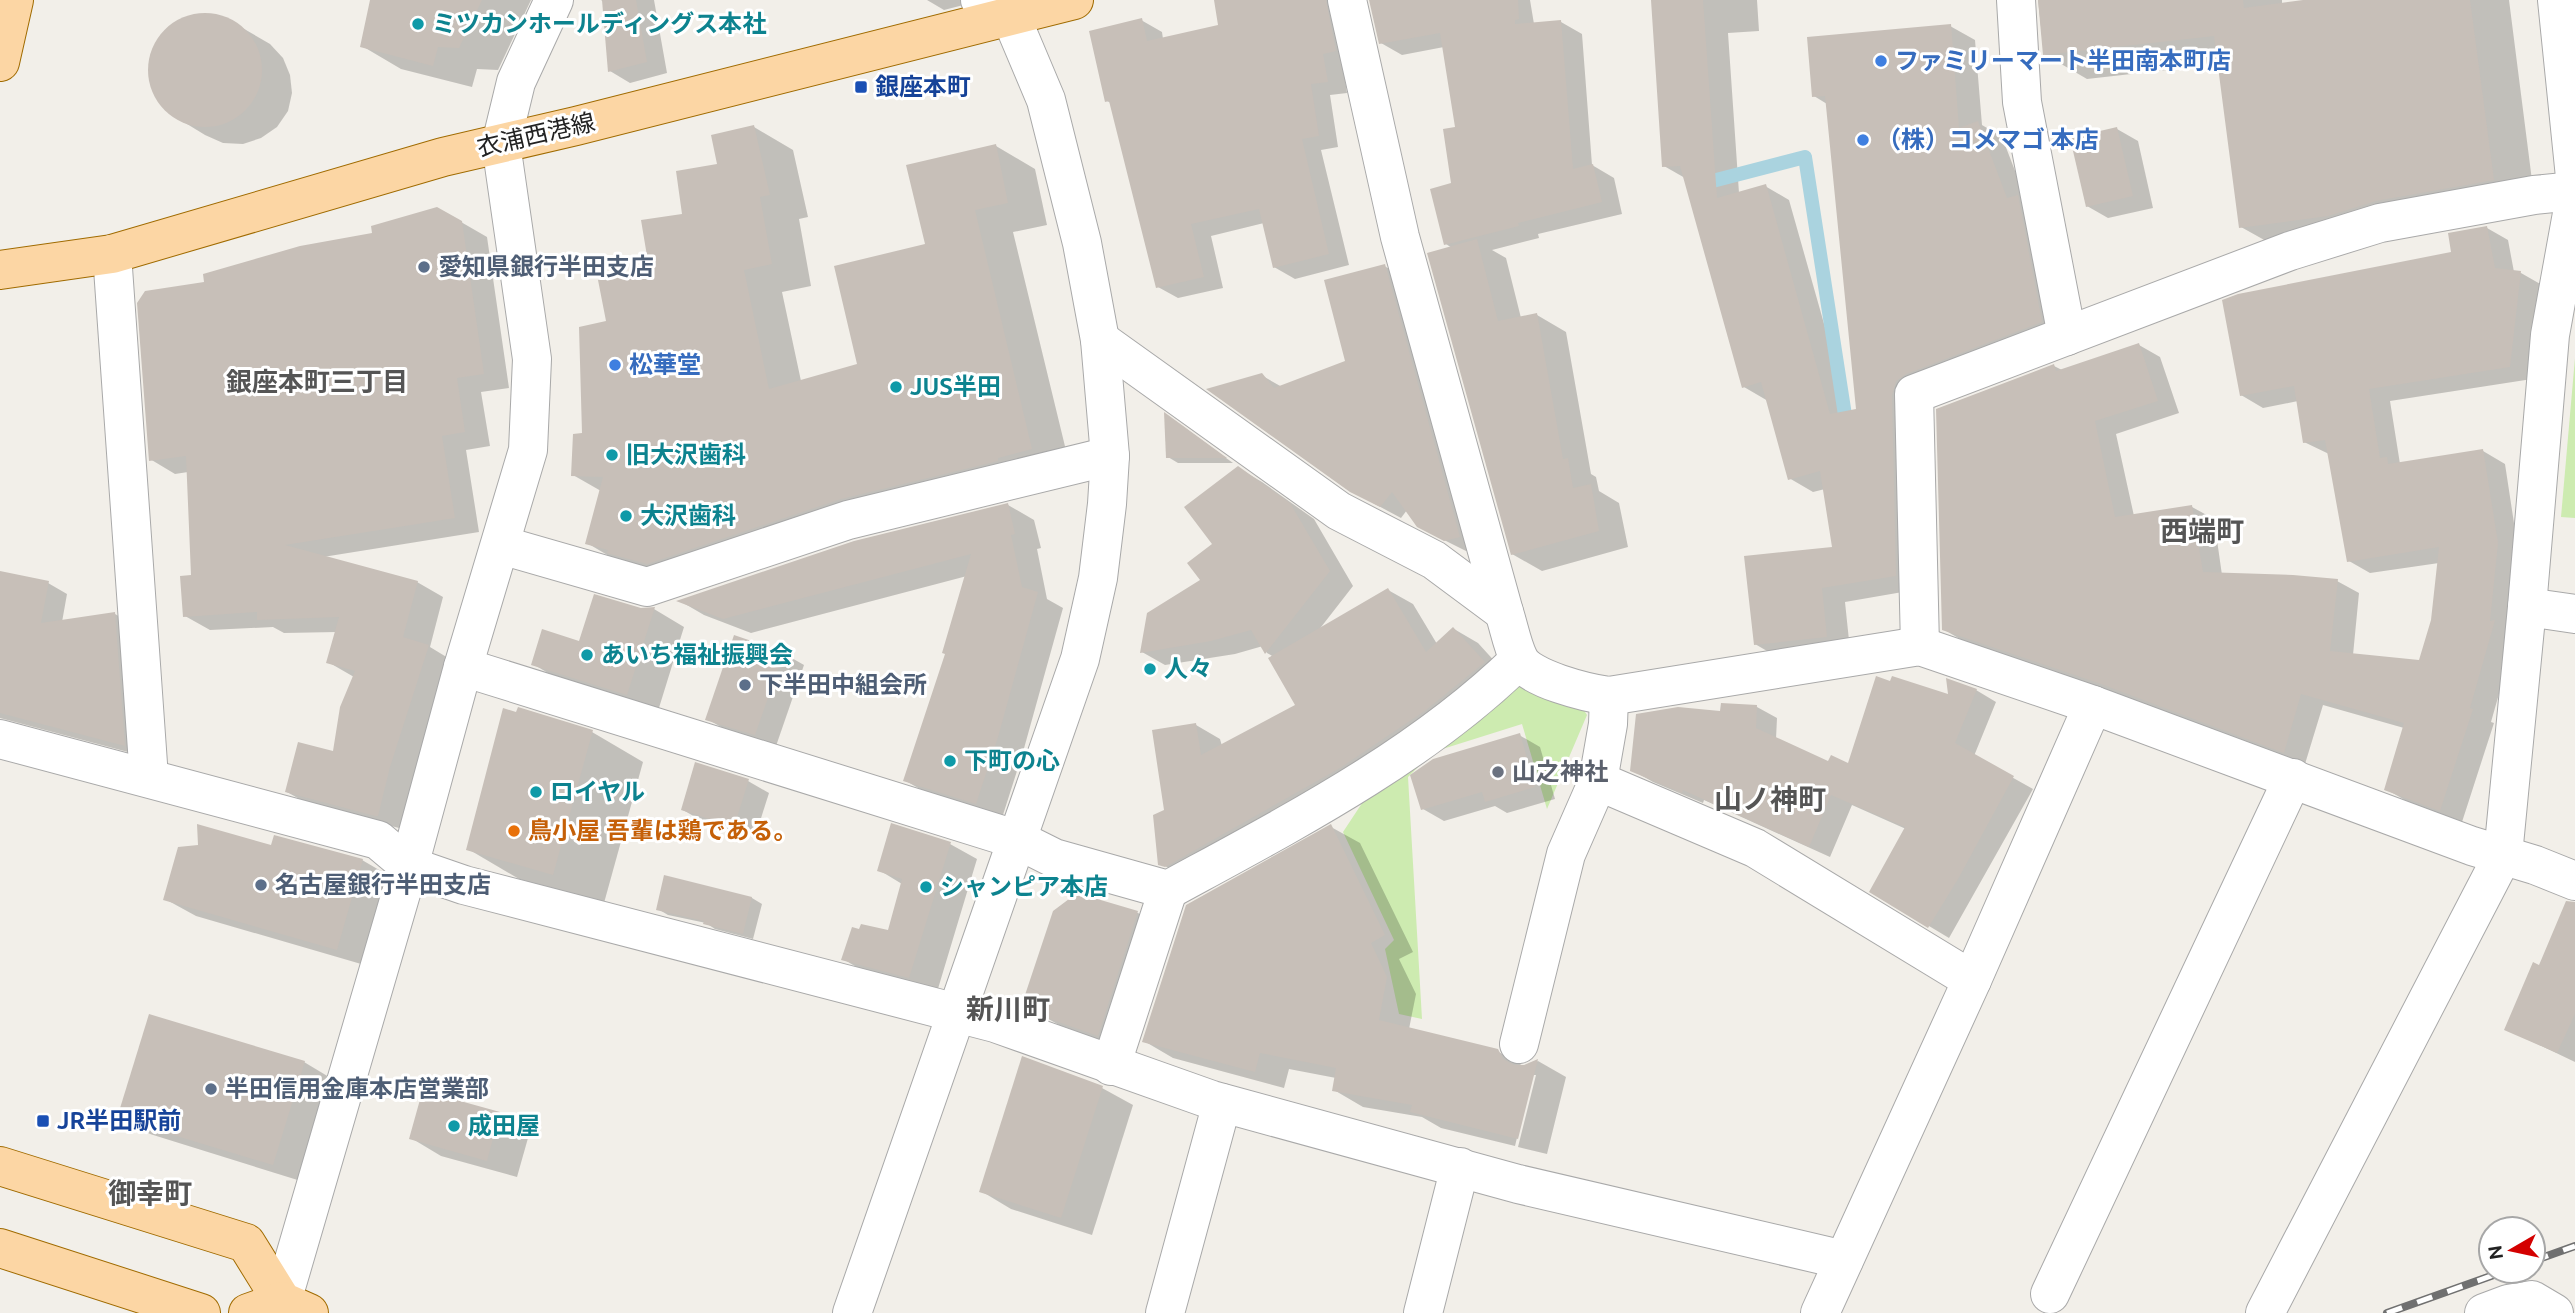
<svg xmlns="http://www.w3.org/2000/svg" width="2575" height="1313" font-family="Ubuntu,'Noto Sans JP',sans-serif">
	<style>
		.garden { fill: #cdebb0 }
		.shadow { fill: #0003 }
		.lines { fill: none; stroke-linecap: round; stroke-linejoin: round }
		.stream { stroke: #aad3df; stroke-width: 14 }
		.building { fill: #c7bfb8 }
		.minor-casing { stroke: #a9a9a9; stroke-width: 40 }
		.major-casing { stroke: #a06b00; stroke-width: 40 }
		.minor { stroke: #fff; stroke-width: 38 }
		.major { stroke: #fcd6a4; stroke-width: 38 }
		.rail-casing { stroke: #707070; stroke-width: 8 }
		.rail { stroke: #fff; stroke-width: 5; stroke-dasharray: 16; stroke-linecap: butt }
		.culture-dot { fill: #0f9aa8; stroke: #fff; stroke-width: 2.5 }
		.shop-dot { fill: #3f7fe0; stroke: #fff; stroke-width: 2.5 }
		.transit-dot { fill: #1a4fb4; stroke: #fff; stroke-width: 2.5 }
		.service-dot { fill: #5c6f8a; stroke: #fff; stroke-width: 2.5 }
		.worship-dot { fill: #6b7280; stroke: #fff; stroke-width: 2.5 }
		.food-dot { fill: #e8710a; stroke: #fff; stroke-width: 2.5 }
		.labels { text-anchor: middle; stroke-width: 6; stroke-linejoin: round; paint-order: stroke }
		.culture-label { font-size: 24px; font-weight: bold; fill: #0d838f; stroke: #fff; text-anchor: start }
		.shop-label { font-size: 24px; font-weight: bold; fill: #366cbe; stroke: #fff; text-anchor: start }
		.transit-label { font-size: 24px; font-weight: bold; fill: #164399; stroke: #fff; text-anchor: start }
		.street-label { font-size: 24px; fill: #222; stroke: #fff }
		.service-label { font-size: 24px; font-weight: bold; fill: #4e5e75; stroke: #fff; text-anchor: start }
		.worship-label { font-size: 24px; font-weight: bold; fill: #5b616d; stroke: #fff; text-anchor: start }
		.food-label { font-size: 24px; font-weight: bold; fill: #c56008; stroke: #fff; text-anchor: start }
		.neighbourhood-label { font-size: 26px; font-weight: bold; fill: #555; stroke: #fff }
		.quarter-label { font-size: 28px; font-weight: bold; fill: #555; stroke: #fff }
	</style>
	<rect width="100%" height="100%" fill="#f2efe9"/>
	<g class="garden">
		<polygon points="2575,358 2575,518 2561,517"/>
		<polygon points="1521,676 1576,698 1587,715 1547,809 1522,724 1433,752 1408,777 1422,1019 1399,1014 1385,949 1394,940 1343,832 1376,782"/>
	</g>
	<g class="shadow">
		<polygon points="372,0 531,0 498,70 477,69 472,87 401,69 362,46"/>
		<polygon points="601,0 654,0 667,73 630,83 610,71 604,2"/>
		<polygon points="927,0 979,0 979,1 944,10"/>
		<polygon points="1235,0 1349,0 1343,65 1347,93 1330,95 1338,147 1321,150 1349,265 1295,279 1274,267 1264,223 1211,236 1223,288 1178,298 1158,287 1111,103 1107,101 1141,20 1162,32 1163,39 1220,26"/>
		<polygon points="1371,0 1530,0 1534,24 1561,22 1582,34 1592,165 1614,178 1622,214 1538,234 1539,238 1492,250 1506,258 1521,318 1537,315 1566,332 1591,474 1596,477 1599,491 1619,503 1628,547 1542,571 1512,554 1452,248 1446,244 1457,128 1444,47 1402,55 1381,43"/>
		<polygon points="1653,0 1757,0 1759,31 1728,33 1739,193 1765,186 1789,200 1849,412 1858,410 1827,104 1814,96 1950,26 1975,40 1982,125 2002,137 2027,202 2065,335 1931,387 1920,589 1845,602 1850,650 1779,658 1755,644 1834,548 1825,489 1813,492 1789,478 1768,401 1744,387 1685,178 1664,166"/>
		<polygon points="2038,0 2282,0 2282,4 2316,0 2509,0 2535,204 2284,251 2241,227 2220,64 2087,79 2044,54"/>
		<polygon points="204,14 222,17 239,26 270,44 283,58 290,75 292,93 288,111 277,127 261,138 243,144 223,143 205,135 174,116 160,103 151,86 149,65 155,45 167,29 184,19"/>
		<polygon points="754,127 793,150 808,217 799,219 811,286 782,292 801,381 859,365 927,245 996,146 1035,169 1047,225 1013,232 1071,471 687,586 626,566 587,543 601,491 573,475 608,322 651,269 719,166"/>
		<polygon points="2117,129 2138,141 2153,208 2108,218 2087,206"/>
		<polygon points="461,222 487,237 509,388 481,392 490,446 466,450 479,532 323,557 417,582 443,597 430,647 453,661 403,829 312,806 287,792 334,753 354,677 328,662 337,632 284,633 273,627 210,630 185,616 193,577 188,472 175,474 150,459 206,283"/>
		<polygon points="2487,228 2508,240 2514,272 2521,273 2542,285 2532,379 2390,401 2400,464 2483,451 2505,464 2519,556 2516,634 2491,722 2494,723 2462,822 2408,802 2386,789 2404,728 2323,705 2305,764 1965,642 1943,629 2054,366 2062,370 2139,345 2160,357 2179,413 2116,434 2134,516 2192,507 2214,519 2222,575 2337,581 2359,593 2353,655 2420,662 2433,621 2439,563 2370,573 2349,561 2329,454 2304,442 2298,401 2263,408 2241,395 2453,254"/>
		<polygon points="1384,266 1405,277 1480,548 1466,551 1440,538 1407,510 1401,518 1373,503 1261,375 1282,387 1347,363"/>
		<polygon points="1174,420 1233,463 1178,463 1168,457"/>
		<polygon points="1238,468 1262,482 1314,519 1353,586 1318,631 1388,590 1413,604 1437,644 1454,629 1478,643 1508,676 1185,878 1160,863 1166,811 1196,725 1220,739 1222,746 1298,706 1274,657 1267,653 1263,646 1235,654 1165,665 1142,652 1203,580"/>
		<polygon points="1008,505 1034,520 1041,548 1037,549 1047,599 1063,608 1023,752 1002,818 932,796 906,781 947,654 967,576 751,633 704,615 680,601"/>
		<polygon points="0,573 48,583 67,594 62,622 115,614 134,625 143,756 0,718"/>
		<polygon points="654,609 684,627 658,711 563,682 533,664 580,644 641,610"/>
		<polygon points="783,653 804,665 776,746 728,731 707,719"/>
		<polygon points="1976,690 1996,702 1974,756 2033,789 1949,938 1929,926 1906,829 1852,805 1830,857 1704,800 1703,803 1653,782 1632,770 1722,713 1757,707 1777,718 1776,739 1829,763 1849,765 1950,696"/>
		<polygon points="592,732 643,762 604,903 519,879 468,849"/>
		<polygon points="1519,735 1540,747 1555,799 1507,813 1495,806 1444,821 1423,809"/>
		<polygon points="748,781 769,793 755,837 704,822 683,810"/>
		<polygon points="1331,827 1360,843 1413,952 1399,959 1416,994 1409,1029 1497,1051 1525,1067 1538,1061 1566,1077 1547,1154 1518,1147 1536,1075 1532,1075 1515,1146 1441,1128 1422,1117 1363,1107 1334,1090 1336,1078 1289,1069 1284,1088 1173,1058 1144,1041"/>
		<polygon points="950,844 977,859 937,992 870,975 843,959 889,932 902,884 879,870"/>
		<polygon points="272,848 362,860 393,878 368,966 196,916 165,899"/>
		<polygon points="665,877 752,898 762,904 753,939 715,929 706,923 668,915 658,909"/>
		<polygon points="1078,895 1138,913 1158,925 1119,1047 1059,1025 1038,1013 1039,1009 1025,1001"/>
		<polygon points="2575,908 2575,1062 2506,1029"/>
		<polygon points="304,1062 334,1080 304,1182 150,1134 119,1117"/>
		<polygon points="1102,1088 1133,1105 1092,1235 1011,1209 981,1191"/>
		<polygon points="499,1114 530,1131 517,1177 441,1156 411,1138"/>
	</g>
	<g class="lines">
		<polyline class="stream" points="1697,185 1805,157 1847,428"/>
	</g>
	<g class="building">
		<polygon points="370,0 482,0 459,48 438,47 433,66 360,47"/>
		<polygon points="602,0 636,0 647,62 608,72"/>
		<polygon points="1214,0 1326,0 1336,51 1323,54 1328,82 1311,84 1319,136 1302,139 1329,254 1273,268 1259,209 1191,224 1204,277 1156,288 1109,101 1105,102 1089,31 1142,18 1147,41 1218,25"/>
		<polygon points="1369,0 1518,0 1519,19 1515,20 1515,24 1561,20 1573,169 1593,164 1602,202 1518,223 1519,226 1444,245 1430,189 1451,183 1443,129 1455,127 1440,33 1379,44"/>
		<polygon points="1651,0 1703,0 1717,198 1766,184 1830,414 1856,409 1825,96 1812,97 1807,37 1951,24 1959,128 1978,121 2007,198 2018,195 2042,322 1906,374 1896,381 1892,395 1896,576 1822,588 1827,637 1754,645 1744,556 1832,547 1820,471 1788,480 1761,382 1742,388 1680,166 1662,167"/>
		<polygon points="2038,0 2243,0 2244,8 2303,0 2470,0 2494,180 2376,201 2328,216 2239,228 2214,36 2043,55"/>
		<circle cx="205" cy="70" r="57"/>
		<polygon points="754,125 770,195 760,197 772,264 744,270 769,389 857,364 834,266 925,244 906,165 996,144 1008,203 975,210 1032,449 998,458 998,461 841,499 647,564 607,553 608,550 585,544 603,477 571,476 573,434 582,433 579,327 606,321 598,280 649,268 641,220 682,214 676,171 717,164 711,135"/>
		<polygon points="2117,127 2133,196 2086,207 2070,138"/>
		<polygon points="437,207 462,221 484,374 457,378 465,432 442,436 455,518 285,545 418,581 403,637 429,645 390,767 378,816 375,816 285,792 298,742 333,751 340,707 355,671 326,663 339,617 257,620 257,612 183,617 180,576 191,575 186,456 149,461 137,303 145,291 204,282 203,274 300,246 372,233 371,226"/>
		<polygon points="2487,226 2495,268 2521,271 2510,367 2369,389 2380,458 2387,457 2388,464 2483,449 2498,543 2490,621 2495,620 2470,708 2473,709 2440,811 2384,790 2404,723 2301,694 2284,753 2101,684 1942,630 1936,409 2054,364 2056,371 2139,343 2158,401 2095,421 2115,517 2192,505 2203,572 2293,575 2338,579 2330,651 2419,660 2431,620 2439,547 2347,562 2325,440 2303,443 2294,386 2240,396 2222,300 2238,294 2451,252 2448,233"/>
		<polygon points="1477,239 1498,321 1537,313 1563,459 1568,458 1573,488 1591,484 1599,531 1511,555 1427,253"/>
		<polygon points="1385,264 1460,537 1444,541 1417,527 1392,492 1380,507 1350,492 1206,389 1262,373 1274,388 1345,361 1324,280"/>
		<polygon points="1164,412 1227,458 1166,458"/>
		<polygon points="1238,466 1290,503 1330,571 1265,654 1251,630 1211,641 1140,653 1147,613 1200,580 1187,563 1212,544 1184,507"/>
		<polygon points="1008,503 1015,534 1011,535 1022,587 1038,592 998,737 976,804 903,781 945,654 942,653 971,554 723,619 676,601 854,541"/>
		<polygon points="0,571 49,581 41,623 115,612 125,746 0,713"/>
		<polygon points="1388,588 1426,652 1453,627 1485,662 1426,710 1340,768 1165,867 1158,865 1153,815 1164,810 1152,730 1196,723 1201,755 1295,705 1268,658"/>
		<polygon points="594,594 641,608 655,607 627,695 531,665 542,629 579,641"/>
		<polygon points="734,635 784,652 755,735 705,720"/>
		<polygon points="1876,676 1890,681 1892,676 1948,694 1946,678 1977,689 1955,743 2014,776 1958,879 1928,928 1869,892 1905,827 1831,795 1809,847 1683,790 1682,793 1630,771 1636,714 1678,707 1720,711 1721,703 1757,705 1756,728 1828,761 1831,755 1848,763"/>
		<polygon points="518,707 593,730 553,875 466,850 503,708 516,712"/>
		<polygon points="1520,733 1535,787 1485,802 1482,792 1421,810 1410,775 1433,759"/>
		<polygon points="695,762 749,779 734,827 681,810"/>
		<polygon points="891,823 951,842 909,978 841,960 852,927 859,929 861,924 888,930 902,879 877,871"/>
		<polygon points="197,824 271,845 274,835 363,859 337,950 163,900 178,847 198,845"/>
		<polygon points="1331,824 1385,935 1371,943 1387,977 1379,1020 1498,1049 1503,1059 1514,1065 1524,1065 1538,1059 1518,1139 1410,1112 1412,1105 1332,1091 1336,1068 1260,1053 1255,1072 1142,1042 1186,905"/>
		<polygon points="664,875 752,897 743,934 703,924 704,921 656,910"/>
		<polygon points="1077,893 1138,911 1098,1036 1036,1014 1038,1007 1023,1001 1053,911"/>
		<polygon points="2566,901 2575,902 2575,1014 2557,1053 2504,1030 2533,962 2539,965"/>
		<polygon points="149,1014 305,1061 273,1165 117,1118"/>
		<polygon points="1022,1056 1103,1086 1061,1218 979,1192"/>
		<polygon points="435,1094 500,1112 487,1161 409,1139 421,1096 433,1099"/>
	</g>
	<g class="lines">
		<g class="minor-casing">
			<g id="minor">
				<path d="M1347,0L1400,237L1504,612C1509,627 1512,645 1519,659C1528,679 1588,693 1609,696L1920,646L2093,705L2472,846L2535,865L2575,881"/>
				<polyline points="2016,0 2022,102 2067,336"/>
				<polyline points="2557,0 2575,177"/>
				<polyline points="112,254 149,778"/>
				<polyline points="1100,340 1339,511 1434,560 1504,612"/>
				<polyline points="501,545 647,587 848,520 1110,456"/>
				<polyline points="2527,607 2575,614"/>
				<polyline points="1920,646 1914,394 2290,251 2380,223 2534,195 2575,191"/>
				<path d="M463,667L1018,840L1054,858L1168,890C1289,824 1420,757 1519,660"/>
				<polyline points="1609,696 1608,724 1598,781 1755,848 1972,980"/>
				<polyline points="0,739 378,840 409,866 464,885 995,1023 1212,1100 1518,1184 1844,1260"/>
				<polyline points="1519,1044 1566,854 1598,781"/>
				<polyline points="1111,1066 1168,890"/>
				<polyline points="2050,1294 2293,778"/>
				<polyline points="282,1301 409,866 463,667 528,450 532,359 501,144 516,82 554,0"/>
				<polyline points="852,1313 1080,659 1098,578 1107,504 1110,456 1100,340 1082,243 1046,100 1011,17 980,0"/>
				<polyline points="1165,1313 1222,1103"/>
				<polyline points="1423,1313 1460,1167"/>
				<polyline points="1820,1313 1972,980 2093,705"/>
				<polyline points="2265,1313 2503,855 2527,607 2550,335 2575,197"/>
				<polyline points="2484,1313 2508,1304 2532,1300 2554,1313"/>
			</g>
		</g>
		<g class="major-casing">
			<g id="major">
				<polyline points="0,62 14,0"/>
				<polyline points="0,270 112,254 443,157 576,126 1074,0"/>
				<polyline points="0,1166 246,1243 282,1301 309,1313"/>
				<polyline points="0,1248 201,1313"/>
				<polyline points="248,1313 282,1301"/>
			</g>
		</g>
		<use href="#minor" class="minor"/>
		<use href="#major" class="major"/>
		<g class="rail-casing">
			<g id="rail">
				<polyline points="2533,1261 2575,1246"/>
				<polyline points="2387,1313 2505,1271"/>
			</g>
		</g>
		<use href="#rail" class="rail"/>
	</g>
	<g class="culture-dot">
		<circle cx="418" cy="24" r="7"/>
		<circle cx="896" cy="387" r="7"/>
		<circle cx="612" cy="455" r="7"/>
		<circle cx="626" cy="516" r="7"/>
		<circle cx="587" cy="655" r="7"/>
		<circle cx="1150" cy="669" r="7"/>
		<circle cx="950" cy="761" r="7"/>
		<circle cx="536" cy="792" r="7"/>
		<circle cx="926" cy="887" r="7"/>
		<circle cx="454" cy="1126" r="7"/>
	</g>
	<g class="shop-dot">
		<circle cx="1881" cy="61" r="7"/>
		<circle cx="1863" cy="140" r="7"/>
		<circle cx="615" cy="365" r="7"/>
	</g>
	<g class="transit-dot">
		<rect x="854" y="80" width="14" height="14" rx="3.5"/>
		<rect x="36" y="1114" width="14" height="14" rx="3.5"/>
	</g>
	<g class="service-dot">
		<circle cx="424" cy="267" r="7"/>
		<circle cx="745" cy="685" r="7"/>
		<circle cx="261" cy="885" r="7"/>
		<circle cx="211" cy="1089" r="7"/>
	</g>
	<circle class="worship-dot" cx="1498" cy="772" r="7"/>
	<circle class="food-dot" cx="514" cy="831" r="7"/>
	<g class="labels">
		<g class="culture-label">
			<text x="432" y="32">ミツカンホールディングス本社</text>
			<text x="910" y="395">JUS半田</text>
			<text x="626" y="463">旧大沢歯科</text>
			<text x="640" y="524">大沢歯科</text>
			<text x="601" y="663">あいち福祉振興会</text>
			<text x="1164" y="677">人々</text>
			<text x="964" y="769">下町の心</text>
			<text x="550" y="800">ロイヤル</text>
			<text x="940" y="895">シャンピア本店</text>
			<text x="468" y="1134">成田屋</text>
		</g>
		<g class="shop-label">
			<text x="1895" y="69">ファミリーマート半田南本町店</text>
			<text x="1877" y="148">（株）コメマゴ 本店</text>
			<text x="629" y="373">松華堂</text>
		</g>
		<g class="transit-label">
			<text x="875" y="95">銀座本町</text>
			<text x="57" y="1129">JR半田駅前</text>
		</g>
		<g class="street-label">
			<text transform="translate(536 135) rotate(-13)" y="8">衣浦西港線</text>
		</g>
		<g class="service-label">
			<text x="438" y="275">愛知県銀行半田支店</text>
			<text x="759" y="693">下半田中組会所</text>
			<text x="275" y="893">名古屋銀行半田支店</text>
			<text x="225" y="1097">半田信用金庫本店営業部</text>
		</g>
		<g class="worship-label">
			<text x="1512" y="780">山之神社</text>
		</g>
		<g class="food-label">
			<text x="528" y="839">鳥小屋 吾輩は鶏である。</text>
		</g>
		<g class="neighbourhood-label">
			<text x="317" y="391">銀座本町三丁目</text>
		</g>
		<g class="quarter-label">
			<text x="2202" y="541">西端町</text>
			<text x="1770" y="809">山ノ神町</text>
			<text x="1008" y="1019">新川町</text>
			<text x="150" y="1203">御幸町</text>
		</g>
	</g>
	<g transform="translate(2512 1250) rotate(261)"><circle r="33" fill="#ffffff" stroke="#a7a7a7" stroke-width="2"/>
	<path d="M0-5L12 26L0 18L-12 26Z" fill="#d40000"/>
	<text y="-10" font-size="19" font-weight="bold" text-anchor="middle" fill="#222222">N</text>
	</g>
</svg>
